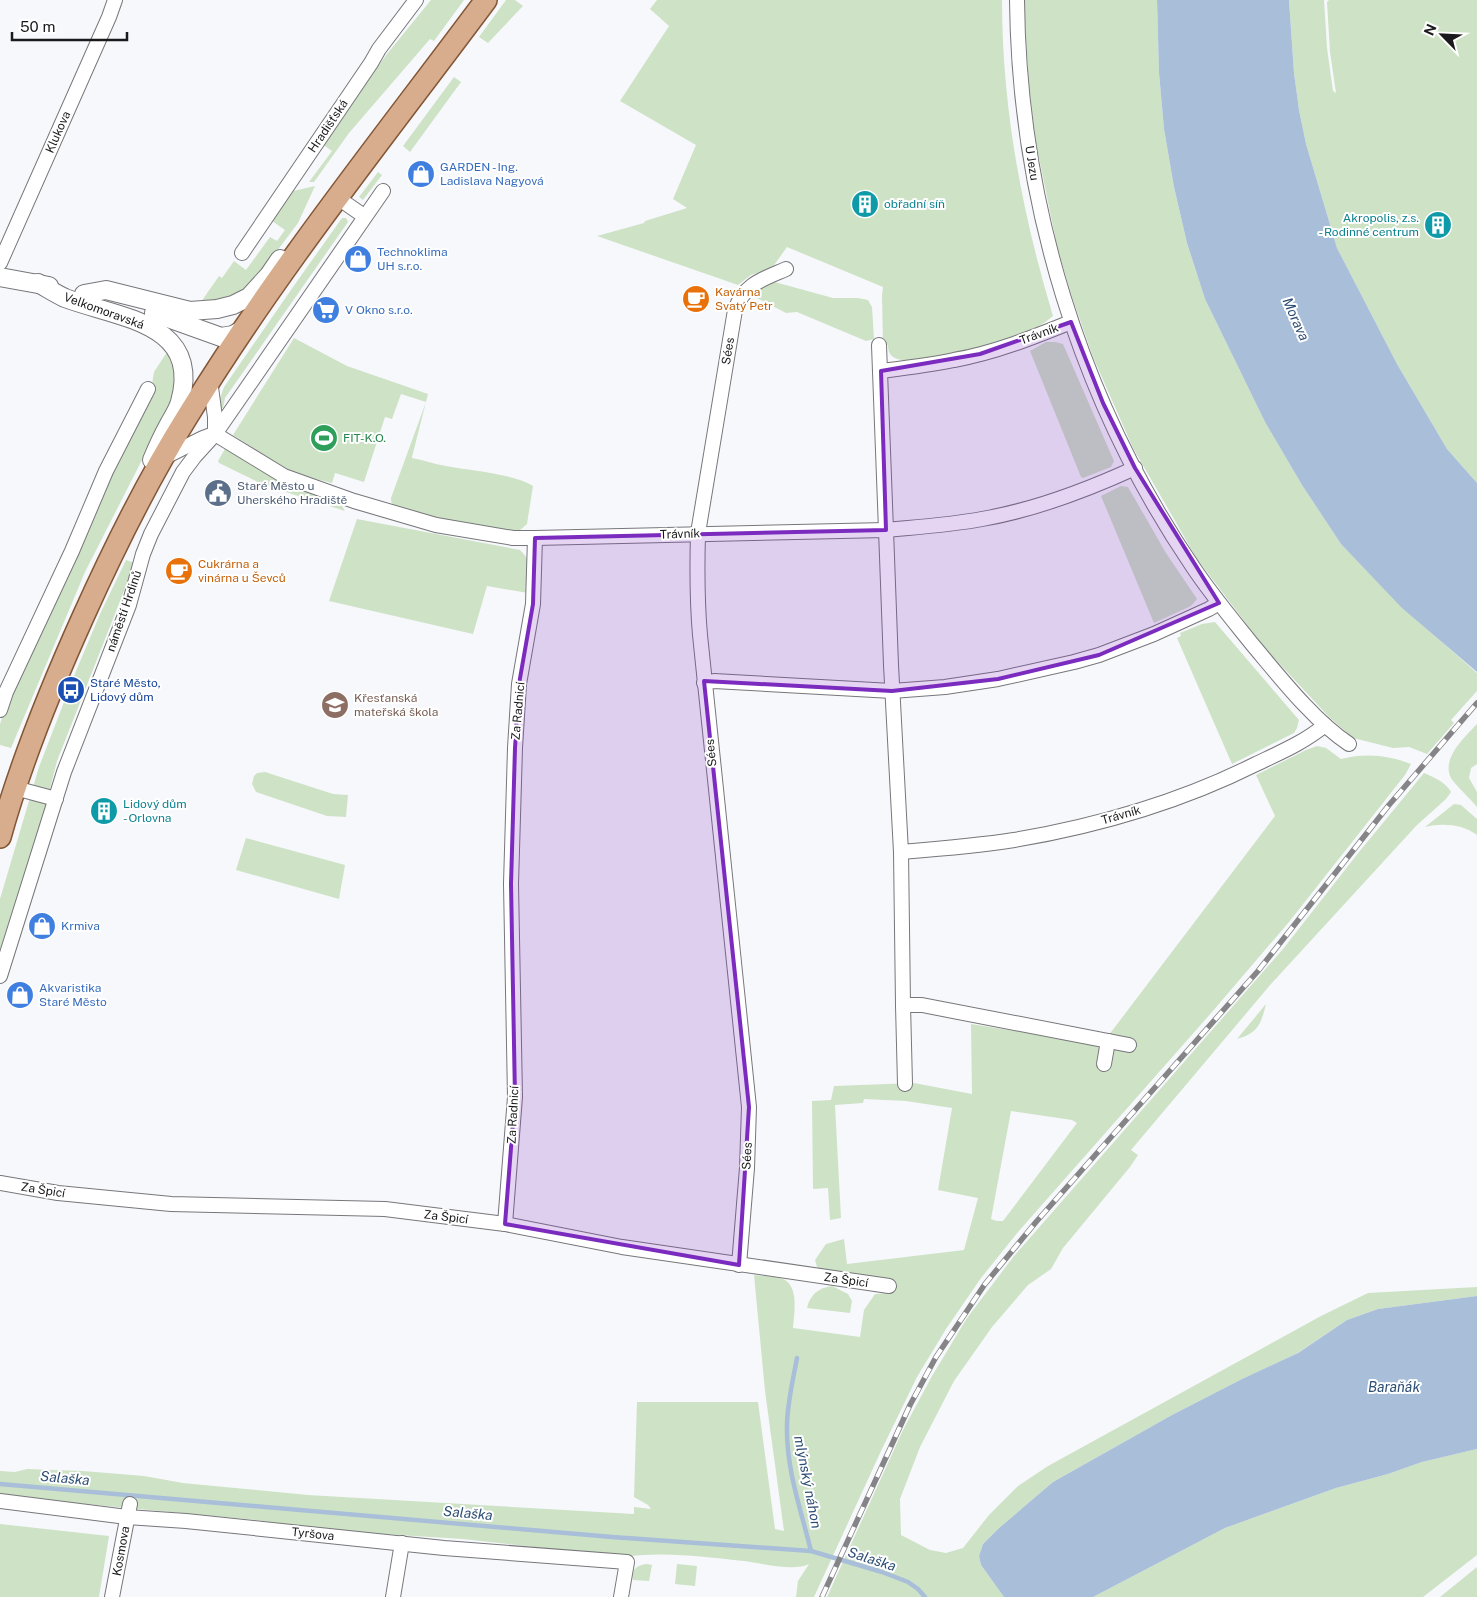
<svg xmlns="http://www.w3.org/2000/svg" width="1477" height="1597" font-family="'Public Sans',sans-serif">
	<style>
		.green { fill: #cee2c6; fill-rule: evenodd }
		.water { fill: #a8bed9 }
		.lines { fill: none; stroke-linecap: round; stroke-linejoin: round }
		.stream { stroke: #a8bed9; stroke-width: 4.5 }
		.minor-casing { stroke: #77777b; stroke-width: 16 }
		.tertiary-casing { stroke: #77777b; stroke-width: 20 }
		.primary-casing { stroke: #835635; stroke-width: 24 }
		.minor { stroke: #fff; stroke-width: 14 }
		.tertiary { stroke: #fff; stroke-width: 18 }
		.primary { stroke: #d7ad8e; stroke-width: 21 }
		.rail-casing { stroke: #858588; stroke-width: 5.5 }
		.rail { stroke: #fff; stroke-width: 4; stroke-dasharray: 11; stroke-linecap: butt }
		.marked { fill: #7b2cbf; fill-opacity: 0.2; stroke: #7b2cbf; stroke-width: 4; stroke-linejoin: round }
		.labels { text-anchor: middle; stroke-width: 4; stroke-linejoin: round; paint-order: stroke }
		.street-label { font-size: 12px; fill: #1a1a1c; stroke: #fff }
		.shop-label { font-size: 12px; fill: #366cbe; stroke: #fff; text-anchor: start }
		.culture-label { font-size: 12px; fill: #0d838f; stroke: #fff; text-anchor: start }
		.food-label { font-size: 12px; fill: #c56008; stroke: #fff; text-anchor: start }
		.leisure-label { font-size: 12px; fill: #27864d; stroke: #fff; text-anchor: start }
		.service-label { font-size: 12px; fill: #4e5e75; stroke: #fff; text-anchor: start }
		.transit-label { font-size: 12px; fill: #164399; stroke: #fff; text-anchor: start }
		.education-label { font-size: 12px; fill: #785e54; stroke: #fff; text-anchor: start }
		.water-label { font-size: 14px; font-style: italic; fill: #2d4e74; stroke: #fff }
	</style>
	<rect width="100%" height="100%" fill="#f7f8fc"/>
	<g class="green">
		<polygon points="431,0 464,0 434,41 430,39 349,133 314,182 309,182 332,151 322,144 387,54"/>
		<polygon points="506,0 515,0 523,6 488,43 479,37"/>
		<path d="M657,0H1002C1002,108 1022,213 1053,316C1048,320 1043,324 1037,327C1016,337 914,369 895,358C890,356 888,351 888,345H883L882,295L883,287L787,247L772,268L751,275L738,285L597,236L644,223L645,221L687,208L673,199L696,145L620,101L669,26L650,9Z"/>
		<polygon points="1025,0 1157,0 1159,73 1164,129 1174,187 1187,243 1205,299 1265,422 1302,485 1341,544 1403,608 1477,673 1477,691 1451,720 1454,723 1427,754 1409,747 1393,748 1353,738 1329,717 1264,647 1197,559 1133,448 1093,357 1071,294 1057,246 1035,138 1029,85 1025,23"/>
		<polygon points="1289,0 1324,0 1327,48 1333,91 1336,93 1330,52 1327,2 1329,0 1477,0 1477,483 1447,449 1397,364 1337,248 1306,144 1299,110 1294,73"/>
		<polygon points="454,77 461,82 410,152 403,146"/>
		<polygon points="378,172 382,175 363,200 359,197"/>
		<polygon points="315,186 298,223 259,275 248,287 236,295 225,300 201,302 219,276 222,278 234,261 246,270 270,237 277,241 285,230 272,221 272,218 289,192"/>
		<polygon points="342,218 346,218 348,222 225,398 223,408 220,408 219,401 224,387 293,287"/>
		<polygon points="771,281 833,298 858,298 868,300 872,307 874,339 866,341 797,312 786,313 757,298 761,287"/>
		<path d="M294,338L347,366L428,394L426,402L412,457V458C423,460 434,464 446,466C471,471 511,473 533,486L527,524L519,531H513C492,527 405,516 393,505C391,502 391,501 391,498L426,402L401,394L392,419L385,417L364,482L335,473L332,483L295,474L233,435Z"/>
		<polygon points="1046,342 1055,342 1063,344 1114,461 1111,467 1083,478 1081,477 1030,351"/>
		<polygon points="169,349 178,364 177,391 85,572 11,748 0,745 0,724 10,694 107,476 150,397 154,372"/>
		<polygon points="226,447 245,461 284,484 341,504 345,511 264,485 219,463 218,461"/>
		<polygon points="1121,486 1128,487 1166,553 1197,599 1191,606 1154,623 1101,496"/>
		<path d="M357,519L520,550C534,563 529,575 528,593L487,586L473,634L329,601Z"/>
		<polygon points="126,560 135,563 57,761 45,808 0,955 0,899 39,767 76,671 100,614"/>
		<polygon points="1215,622 1299,720 1297,728 1294,733 1232,764 1177,638 1181,636 1180,633 1202,624"/>
		<path d="M1477,724V764L1471,768L1469,778L1477,792V807C1470,798 1460,790 1453,781C1438,761 1465,737 1477,724Z"/>
		<path d="M1317,746L1326,748L1341,759C1366,753 1387,755 1411,764L1405,775L1289,922L1212,1012L1018,1232L981,1278L946,1329L917,1377L881,1451L814,1597H796L798,1581L809,1564C794,1572 761,1563 744,1561C705,1557 664,1551 625,1557L463,1539L333,1531L256,1520L0,1496V1471L15,1472L27,1469L83,1471L144,1476L183,1483L308,1495L634,1514V1507L651,1509L648,1505L634,1497L637,1402H758L775,1529L784,1531L765,1391L754,1275C762,1276 777,1276 785,1280C799,1289 794,1314 793,1328L860,1337L864,1310L875,1294L890,1293L891,1281L822,1271L817,1267L815,1260L826,1244L844,1239L847,1264L964,1250L978,1198L938,1190L952,1108L906,1101L864,1099L863,1103L835,1105L841,1218L830,1220L828,1188L813,1189L812,1101L831,1100L834,1086L914,1083L972,1094L971,1024L1015,1031L1017,1027L1097,1045L1099,1048L1275,816L1256,775L1306,750ZM1011,1111L1072,1120L1077,1123L1003,1221H997L991,1219Z"/>
		<polygon points="265,772 333,794 348,795 346,817 327,816 256,792 252,784 254,776 257,773"/>
		<path d="M1424,773C1433,777 1446,782 1451,792L1446,799L1417,825L1271,984L1131,1150L1138,1155L1130,1167L1063,1248L1051,1269L1028,1285L992,1327L954,1381L920,1447L900,1499L901,1535L930,1550L946,1553L963,1548L989,1515L1018,1486L1048,1466L1321,1316L1368,1293L1477,1287V1296L1378,1309L1347,1320L1296,1354L1242,1379L1172,1415L1053,1482L998,1529L983,1544L979,1556L981,1565L1004,1597H827L903,1430L932,1376L967,1318L1014,1256L1283,949L1359,852Z"/>
		<path d="M1454,804L1461,805L1477,819V835C1462,824 1442,823 1425,827Z"/>
		<polygon points="246,838 345,865 339,899 236,870"/>
		<path d="M1266,1004C1261,1024 1258,1033 1237,1039Z"/>
		<path d="M832,1286L848,1294L852,1301L850,1313L807,1308C810,1294 819,1288 832,1286Z"/>
		<polygon points="1477,1449 1477,1555 1423,1597 1093,1597 1225,1528 1336,1488 1388,1474 1422,1462"/>
		<polygon points="0,1524 109,1536 99,1597 0,1597"/>
		<path d="M647,1564L652,1565L649,1581L633,1580C630,1570 637,1565 647,1564Z"/>
		<polygon points="677,1564 697,1566 695,1586 675,1584"/>
		<polygon points="1477,1567 1477,1597 1440,1597"/>
	</g>
	<g class="water">
		<polygon points="1157,0 1289,0 1294,73 1299,110 1306,144 1337,248 1397,364 1447,449 1477,483 1477,672 1402,608 1341,544 1302,485 1265,422 1205,299 1187,243 1174,187 1164,129 1159,73"/>
		<polygon points="1477,1296 1477,1449 1422,1462 1388,1474 1336,1488 1225,1528 1093,1597 1004,1597 981,1565 979,1556 983,1544 998,1529 1053,1482 1172,1415 1242,1379 1298,1353 1347,1320 1378,1309"/>
	</g>
	<g class="lines">
		<g class="stream">
			<path d="M797,1358C793,1380 787,1404 787,1426C786,1469 801,1510 811,1551"/>
			<polyline points="0,1484 612,1537 811,1551 882,1572 908,1582 918,1589 925,1597"/>
		</g>
		<g class="minor-casing">
			<g id="minor">
				<path d="M1017,0C1019,201 1080,401 1193,567C1211,594 1232,619 1252,644C1279,676 1314,721 1349,744"/>
				<polyline points="338,198 364,216"/>
				<polyline points="242,253 371,63 379,49 416,0"/>
				<polyline points="0,263 109,17 115,0"/>
				<path d="M879,345L886,530C918,527 950,525 982,519C1034,510 1087,490 1135,468"/>
				<path d="M881,371C905,368 930,365 954,360C994,353 1034,337 1071,322"/>
				<polyline points="210,380 215,417 215,434"/>
				<polyline points="215,434 284,476 354,501 436,525 513,538 535,538 533,604 519,684 515,748 511,884 515,1097 505,1224"/>
				<polyline points="163,458 203,438 211,435"/>
				<path d="M535,538L886,530L891,665L901,852C938,849 976,846 1014,840C1097,826 1180,802 1256,764C1279,753 1305,742 1325,725"/>
				<polyline points="704,683 714,681 892,691 945,687 998,679 1074,662 1099,655 1154,634 1209,609 1219,603"/>
				<polyline points="0,710 6,692 72,551 106,471 148,389"/>
				<polyline points="15,788 56,799"/>
				<polyline points="901,852 903,1005 922,1005 1129,1045"/>
				<polyline points="0,976 64,772 129,605 143,554 151,534 183,472 195,456 215,434 383,191"/>
				<polyline points="903,1005 905,1084"/>
				<polyline points="1104,1064 1108,1041"/>
				<polyline points="0,1183 58,1193 171,1204 385,1209 505,1224 622,1247 889,1286"/>
				<path d="M739,1265L747,1168L749,1107L700,635C697,601 697,568 698,533L735,310C744,284 763,279 786,269"/>
				<polyline points="0,1501 127,1517 186,1521 444,1548 627,1562 621,1597"/>
				<polyline points="112,1597 130,1504"/>
				<polyline points="393,1597 402,1543"/>
			</g>
		</g>
		<g class="tertiary-casing">
			<g id="tertiary">
				<polyline points="0,277 49,286"/>
				<path d="M38,283C47,288 56,294 65,298C118,318 202,322 180,402C178,410 172,418 168,426C162,437 157,448 152,460"/>
				<polyline points="84,294 106,290 190,311 217,309 233,305 249,297 269,275 280,259"/>
				<polyline points="154,313 221,337 233,335 240,331 245,326"/>
			</g>
		</g>
		<g class="primary-casing">
			<path id="primary" d="M0,837C21,761 51,688 83,617C114,548 147,481 187,417C276,271 384,137 486,0"/>
		</g>
		<use href="#minor" class="minor"/>
		<use href="#tertiary" class="tertiary"/>
		<use href="#primary" class="primary"/>
		<g class="rail-casing">
			<polyline id="rail" points="822,1597 910,1405 936,1357 985,1284 1036,1222 1258,971 1389,805 1477,703"/>
		</g>
		<use href="#rail" class="rail"/>
	</g>
	<path class="marked" d="M1071,322L1103,403L1135,468L1219,603L1099,655L998,679L892,691L704,681L749,1107L739,1265L505,1224L515,1097L511,884L515,748L519,684L533,604L535,538L886,530L881,371L980,354Z"/>
	<defs>
		<g id="shop-disc" transform="scale(1.4375)"><circle r="9.5" fill="#3f7fe0" stroke="#fff"/><path d="M-5-2.5h2.3a2.7 3.5 0 0 1 5.4 0H5L5.5 6h-11ZM-1.5-2.5h3a1.5 2.3 0 0 0-3 0Z" fill="#fff"/></g>
		<g id="building-disc" transform="scale(1.4375)"><circle r="9.5" fill="#0f9aa8" stroke="#fff"/><path d="M-4-6H4V6H1V3H-1V6H-4ZM-2.5-4.3h1.7v1.8h-1.7ZM.8-4.3h1.7v1.8H.8ZM-2.5-1h1.7V.8h-1.7ZM.8-1h1.7V.8H.8Z" fill="#fff"/></g>
		<g id="cafe-disc" transform="scale(1.4375)"><circle r="9.5" fill="#e8710a" stroke="#fff"/><path d="M-5.5-4.5H6V0H3Q3 3.5 0 3.5H-2.5Q-5.5 3.5-5.5 0ZM3-3.2v2h1.7v-2ZM-6 4.5H4V6H-6Z" fill="#fff"/></g>
		<g id="supermarket-disc" transform="scale(1.4375)"><circle r="9.5" fill="#3f7fe0" stroke="#fff"/><path d="M-6-5.5h2.5l.6 2H6L4.5 2H-2.5L-4.4-4H-6ZM-1.5 3.2a1.3 1.3 0 1 0 .1 0ZM3 3.2a1.3 1.3 0 1 0 .1 0Z" fill="#fff"/></g>
		<g id="stadium-disc" transform="scale(1.4375)"><circle r="9.5" fill="#2e9e5b" stroke="#fff"/><path d="M0-5a6.5 5 0 1 0 0 10a6.5 5 0 1 0 0-10ZM-3.5-1.8h7v3.6h-7Z" fill="#fff"/></g>
		<g id="civic-disc" transform="scale(1.4375)"><circle r="9.5" fill="#5c6f8a" stroke="#fff"/><path d="M-.6-6.5H3V-4.5H.6V-3L4-1V1h2V6H-6V1h2V-1L-.6-3ZM-1.2 2.5V6h2.4V2.5Z" fill="#fff"/></g>
		<g id="bus-disc" transform="scale(1.4375)"><circle r="9.5" fill="#1a4fb4" stroke="#fff"/><path d="M-5-6H5V4H4V6H2V4H-2V6H-4V4H-5ZM-3.5-4V0h7V-4ZM-3.5 1.2v1.5H-2V1.2ZM2 1.2v1.5H3.5V1.2Z" fill="#fff"/></g>
		<g id="school-disc" transform="scale(1.4375)"><circle r="9.5" fill="#8d6e63" stroke="#fff"/><path d="M0-5L7-2L0 1L-7-2ZM-4 1L0 2.5L4 1V4Q0 6-4 4Z" fill="#fff"/></g>
	</defs>
	<g fill-rule="evenodd">
		<use href="#shop-disc" x="421" y="174"/>
		<use href="#building-disc" x="865" y="204"/>
		<use href="#building-disc" x="1438" y="225"/>
		<use href="#shop-disc" x="358" y="259"/>
		<use href="#cafe-disc" x="696" y="299"/>
		<use href="#supermarket-disc" x="326" y="310"/>
		<use href="#stadium-disc" x="324" y="438"/>
		<use href="#civic-disc" x="218" y="493"/>
		<use href="#cafe-disc" x="179" y="571"/>
		<use href="#bus-disc" x="71" y="690"/>
		<use href="#school-disc" x="335" y="705"/>
		<use href="#building-disc" x="104" y="811"/>
		<use href="#shop-disc" x="42" y="926"/>
		<use href="#shop-disc" x="20" y="995"/>
	</g>
	<g class="labels">
		<g class="street-label">
			<text transform="translate(328 126) rotate(-56)" y="4">Hradišťská</text>
			<text transform="translate(58 132) rotate(-66)" y="4">Klukova</text>
			<text transform="translate(1032 163) rotate(81)" y="4">U Jezu</text>
			<text transform="translate(104 311) rotate(20)" y="4">Velkomoravská</text>
			<text transform="translate(1039 334) rotate(-20)" y="4">Trávník</text>
			<text transform="translate(728 351) rotate(-81)" y="4">Sées</text>
			<text transform="translate(680 534) rotate(-2)" y="4">Trávník</text>
			<text transform="translate(124 611) rotate(-71)" y="4">náměstí Hrdinů</text>
			<text transform="translate(518 711) rotate(-85)" y="4">Za Radnicí</text>
			<text transform="translate(711 753) rotate(-96)" y="4">Sées</text>
			<text transform="translate(1121 815) rotate(-16)" y="4">Trávník</text>
			<text transform="translate(513 1115) rotate(-87)" y="4">Za Radnicí</text>
			<text transform="translate(747 1156) rotate(-87)" y="4">Sées</text>
			<text transform="translate(43 1190) rotate(9)" y="4">Za Špicí</text>
			<text transform="translate(446 1217) rotate(7)" y="4">Za Špicí</text>
			<text transform="translate(846 1280) rotate(8)" y="4">Za Špicí</text>
			<text transform="translate(313 1534) rotate(6)" y="4">Tyršova</text>
			<text transform="translate(121 1551) rotate(-80)" y="4">Kosmova</text>
		</g>
		<g class="shop-label">
			<text x="440" y="171">GARDEN - Ing.<tspan x="440" dy="14">Ladislava Nagyová</tspan></text>
			<text x="377" y="256">Technoklima<tspan x="377" dy="14">UH s.r.o.</tspan></text>
			<text x="345" y="314">V Okno s.r.o.</text>
			<text x="61" y="930">Krmiva</text>
			<text x="39" y="992">Akvaristika<tspan x="39" dy="14">Staré Město</tspan></text>
		</g>
		<g class="culture-label">
			<text x="884" y="208">obřadní síň</text>
			<text x="1419" y="222" text-anchor="end">Akropolis, z.s.<tspan x="1419" dy="14">- Rodinné centrum</tspan></text>
			<text x="123" y="808">Lidový dům<tspan x="123" dy="14">- Orlovna</tspan></text>
		</g>
		<g class="food-label">
			<text x="715" y="296">Kavárna<tspan x="715" dy="14">Svatý Petr</tspan></text>
			<text x="198" y="568">Cukrárna a<tspan x="198" dy="14">vinárna u Ševců</tspan></text>
		</g>
		<g class="leisure-label">
			<text x="343" y="442">FIT-K.O.</text>
		</g>
		<g class="service-label">
			<text x="237" y="490">Staré Město u<tspan x="237" dy="14">Uherského Hradiště</tspan></text>
		</g>
		<g class="transit-label">
			<text x="90" y="687">Staré Město,<tspan x="90" dy="14">Lidový dům</tspan></text>
		</g>
		<g class="education-label">
			<text x="354" y="702">Křesťanská<tspan x="354" dy="14">mateřská škola</tspan></text>
		</g>
		<g class="water-label">
			<text transform="translate(1296 319) rotate(66)" y="5">Morava</text>
			<text x="1394" y="1392">Baraňák</text>
			<text transform="translate(65 1478) rotate(5)" y="5">Salaška</text>
			<text transform="translate(808 1482) rotate(79)" y="5">mlýnský náhon</text>
			<text transform="translate(468 1513) rotate(5)" y="5">Salaška</text>
			<text transform="translate(872 1559) rotate(18)" y="5">Salaška</text>
		</g>
	</g>
	<g transform="translate(1442 35) rotate(294)" stroke="#ffffff" stroke-width="4" paint-order="stroke">
	<path d="M0-4L9 19L0 12L-9 19Z" fill="#1a1a1c"/>
	<text y="-8" font-size="14" font-weight="bold" text-anchor="middle" fill="#1a1a1c">N</text>
	</g>
	<path d="M12 32v8h115v-8" fill="none" stroke="#1a1a1c" stroke-width="2.5"/>
	<text x="20" y="32" font-size="15" fill="#1a1a1c" stroke="#ffffff" stroke-width="4" paint-order="stroke">50 m</text>
</svg>
